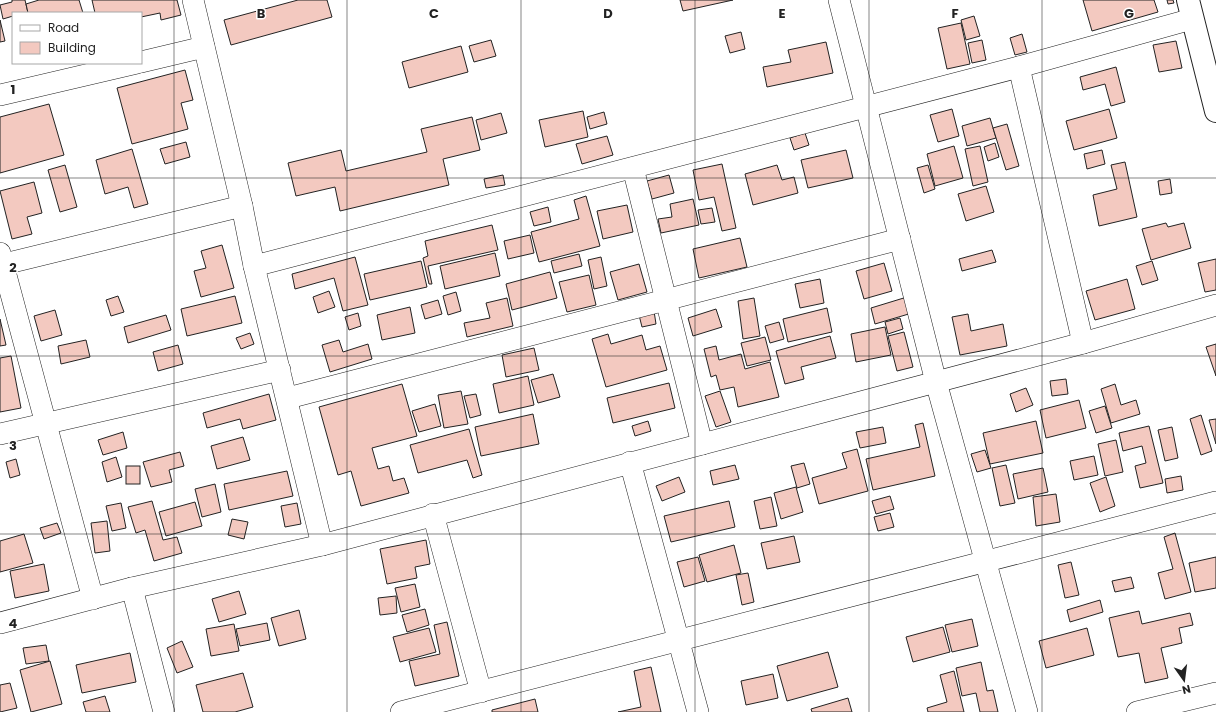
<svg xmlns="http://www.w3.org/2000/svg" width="1216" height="712" font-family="Poppins,sans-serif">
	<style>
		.building { fill: #f3c9c0; stroke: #222 }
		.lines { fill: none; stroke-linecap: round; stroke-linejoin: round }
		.minor-casing { stroke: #222; stroke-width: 22 }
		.tertiary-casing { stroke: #222; stroke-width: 24 }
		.minor { stroke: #fff; stroke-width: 21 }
		.tertiary { stroke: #fff; stroke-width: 22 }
		.grid { fill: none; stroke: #222; stroke-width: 1; stroke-opacity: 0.55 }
		.grid-label { font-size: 13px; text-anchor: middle; font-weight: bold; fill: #222; stroke: #fff; stroke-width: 3; stroke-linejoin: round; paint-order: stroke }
	</style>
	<rect width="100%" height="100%" fill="#fff"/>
	<g class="building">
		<polygon points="12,0 25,0 28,13 13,13 13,16 3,19 0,5 12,2"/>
		<polygon points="39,0 79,0 83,13 28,13 26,4"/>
		<polygon points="92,0 177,0 181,15 161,20 160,13 141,17 141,13 95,13"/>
		<polygon points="298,0 327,0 332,17 231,45 224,20"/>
		<polygon points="680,0 733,0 683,11"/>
		<polygon points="1083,0 1154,0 1158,12 1092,31"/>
		<polygon points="1167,0 1173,0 1174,3 1168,4"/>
		<polygon points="974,16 980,36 966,40 961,20"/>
		<polygon points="0,20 5,41 0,42"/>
		<polygon points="961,23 970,64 947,69 938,28"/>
		<polygon points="741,32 745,49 730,53 725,36"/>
		<polygon points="1022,34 1027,52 1015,55 1010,38"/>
		<polygon points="491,40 496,56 474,62 469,46"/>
		<polygon points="982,40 986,60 972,63 968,43"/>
		<polygon points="1176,41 1182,68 1159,72 1153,45"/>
		<polygon points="826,42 833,73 767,87 763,67 791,62 788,50"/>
		<polygon points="461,46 468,72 409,88 402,62"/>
		<polygon points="1116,67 1125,102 1111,106 1105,84 1083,90 1080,77"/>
		<polygon points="185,70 193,100 181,103 188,129 132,144 117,88"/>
		<polygon points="49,104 64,155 0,173 0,117"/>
		<polygon points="952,109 959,136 938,142 930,115"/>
		<polygon points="1109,109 1117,138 1074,150 1066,121"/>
		<polygon points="583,111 588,137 545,147 539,120"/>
		<polygon points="604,112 607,124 590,129 587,117"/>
		<polygon points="501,113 507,133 481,140 476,120"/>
		<polygon points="472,117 480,150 443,159 449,185 340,211 335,187 296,196 288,163 341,150 346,171 427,152 421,129"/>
		<polygon points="990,118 996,138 967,146 962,126"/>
		<polygon points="1007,124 1019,166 1006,170 993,128"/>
		<polygon points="805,133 809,145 794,150 790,138"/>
		<polygon points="607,136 613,155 582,164 576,144"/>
		<polygon points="186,142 190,157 165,164 160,149"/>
		<polygon points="995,143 999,157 988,161 984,147"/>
		<polygon points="954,146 963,178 935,186 927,154"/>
		<polygon points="980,146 988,182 973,186 965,149"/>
		<polygon points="132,149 148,204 134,208 128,187 105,194 96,160"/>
		<polygon points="846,150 853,178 808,188 801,160"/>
		<polygon points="1102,150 1105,164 1087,169 1084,154"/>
		<polygon points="1125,162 1137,217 1099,226 1093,195 1117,189 1111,165"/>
		<polygon points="722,164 736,228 722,231 714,197 699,200 693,170"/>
		<polygon points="65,165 77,207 60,212 48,170"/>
		<polygon points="777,165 782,180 794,177 798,193 753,205 745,174"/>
		<polygon points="928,165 935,189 924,193 917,168"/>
		<polygon points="503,175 505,185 486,188 484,179"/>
		<polygon points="669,175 674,193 652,199 647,181"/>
		<polygon points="1170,179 1172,193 1160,195 1158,181"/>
		<polygon points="34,182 42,213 27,217 32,234 12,239 0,191"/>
		<polygon points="986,186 994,212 966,221 958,194"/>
		<polygon points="586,196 600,246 539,262 531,232 579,219 574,200"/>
		<polygon points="693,199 699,225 661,233 658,219 672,217 670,204"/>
		<polygon points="627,205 633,232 603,239 597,211"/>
		<polygon points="548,207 551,222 534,226 530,212"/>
		<polygon points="712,208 715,222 701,224 698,210"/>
		<polygon points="1166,223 1168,227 1184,223 1191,248 1151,260 1142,229"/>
		<polygon points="492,225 498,250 428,266 432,284 429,284 423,258 428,256 425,241"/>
		<polygon points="530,235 534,253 508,259 504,241"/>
		<polygon points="740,238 747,267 699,278 693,249"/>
		<polygon points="222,245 234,288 201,297 194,271 206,268 201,251"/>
		<polygon points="992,250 996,262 962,271 959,259"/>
		<polygon points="495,253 500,276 445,289 440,266"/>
		<polygon points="579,254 582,266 554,273 551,261"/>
		<polygon points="355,257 368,305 343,311 334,278 295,289 292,274"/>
		<polygon points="601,257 607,286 594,289 588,260"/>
		<polygon points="1216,259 1216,290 1205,292 1198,263"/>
		<polygon points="421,261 427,287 370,300 364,274"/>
		<polygon points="1152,261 1158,280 1142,285 1136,266"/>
		<polygon points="884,263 892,291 864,299 856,271"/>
		<polygon points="639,264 647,292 618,300 610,272"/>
		<polygon points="550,272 557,298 512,310 506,284"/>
		<polygon points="589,275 596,305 567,312 559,282"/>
		<polygon points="820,279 824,303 800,308 795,284"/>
		<polygon points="1127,279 1135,309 1095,320 1086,291"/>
		<polygon points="329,291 335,307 318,313 313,297"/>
		<polygon points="456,292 461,311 448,315 443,296"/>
		<polygon points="118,296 124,312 111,316 106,300"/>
		<polygon points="235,296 242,323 187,336 181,309"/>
		<polygon points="907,297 912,313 875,324 871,308"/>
		<polygon points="507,298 513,326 467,337 464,323 490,318 486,303"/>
		<polygon points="754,298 760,336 743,339 738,301"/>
		<polygon points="438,300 442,314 425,319 421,305"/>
		<polygon points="410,307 415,333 382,340 377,315"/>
		<polygon points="827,308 832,332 788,342 783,319"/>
		<polygon points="716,309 722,327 693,336 688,318"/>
		<polygon points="55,310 62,335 41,341 34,316"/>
		<polygon points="654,311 656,324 642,327 639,315"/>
		<polygon points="358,313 361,326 349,330 345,317"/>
		<polygon points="968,314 971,331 1003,324 1007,346 960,355 952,317"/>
		<polygon points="166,315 171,330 128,343 124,327"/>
		<polygon points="900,318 903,329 888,334 885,322"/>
		<polygon points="0,319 6,345 0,346"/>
		<polygon points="779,322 784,339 770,343 765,326"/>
		<polygon points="885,327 891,355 856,362 851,334"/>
		<polygon points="904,332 913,367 897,371 888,336"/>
		<polygon points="250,333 254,344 241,349 236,338"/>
		<polygon points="608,334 611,344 642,335 646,350 660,346 667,370 606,387 592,339"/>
		<polygon points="830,336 836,358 801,367 804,379 785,384 776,351"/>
		<polygon points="765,337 771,360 747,366 741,343"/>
		<polygon points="86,340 90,357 61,364 58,346"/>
		<polygon points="339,340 343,352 368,344 372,359 330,372 322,345"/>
		<polygon points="1216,344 1216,376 1206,347"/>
		<polygon points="178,345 183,364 158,371 153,352"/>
		<polygon points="716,346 719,360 741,354 745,369 770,362 779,397 738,407 734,387 720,390 716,375 711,377 704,349"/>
		<polygon points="534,348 539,370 506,377 502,355"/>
		<polygon points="11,356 21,408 0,412 0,358"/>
		<polygon points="553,374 560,397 538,403 531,380"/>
		<polygon points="528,376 534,405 499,413 493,384"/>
		<polygon points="1066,379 1068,394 1052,396 1050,381"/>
		<polygon points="669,383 675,408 613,423 607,398"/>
		<polygon points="402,384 417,436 372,448 378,469 389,466 393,481 404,478 409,493 361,506 351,471 338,475 319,407"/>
		<polygon points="1115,384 1121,405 1136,400 1140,414 1111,423 1101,389"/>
		<polygon points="1026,388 1033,405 1016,412 1010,394"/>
		<polygon points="461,391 468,424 444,428 438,395"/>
		<polygon points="720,391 731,422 716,427 705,396"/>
		<polygon points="269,394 276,420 243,429 240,419 207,428 203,413"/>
		<polygon points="476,394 481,415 470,418 464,396"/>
		<polygon points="1079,400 1086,428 1046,438 1040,410"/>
		<polygon points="435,404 441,426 419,432 412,411"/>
		<polygon points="1105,406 1112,428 1096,433 1089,411"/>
		<polygon points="533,414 539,444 481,456 475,427"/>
		<polygon points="1201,415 1212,451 1201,455 1190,419"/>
		<polygon points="1216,419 1216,444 1209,420"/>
		<polygon points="648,421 651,431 635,436 632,426"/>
		<polygon points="1036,421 1043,453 990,464 983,433"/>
		<polygon points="923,423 935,476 873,490 866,459 920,447 915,425"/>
		<polygon points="1149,426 1163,483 1140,488 1135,466 1146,463 1142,446 1123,451 1119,433"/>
		<polygon points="883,427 886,443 860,448 856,432"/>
		<polygon points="1172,427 1178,458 1165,461 1158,430"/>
		<polygon points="469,429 482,475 473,478 467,460 418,473 410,445"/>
		<polygon points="123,432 127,448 103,455 98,440"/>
		<polygon points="243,437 250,460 217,469 211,446"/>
		<polygon points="1116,440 1123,472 1105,476 1098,444"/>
		<polygon points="857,449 868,491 819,504 812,478 847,468 842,453"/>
		<polygon points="985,450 991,468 977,472 971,454"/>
		<polygon points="180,452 184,466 169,470 172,482 151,487 143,462"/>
		<polygon points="1094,456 1098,475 1074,480 1070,461"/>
		<polygon points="116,457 122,477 107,482 102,462"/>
		<polygon points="16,459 20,475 10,478 6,462"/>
		<polygon points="804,463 810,484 797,488 791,466"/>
		<polygon points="735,465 739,479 713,485 710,471"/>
		<polygon points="1006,465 1015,503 1000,506 992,468"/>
		<rect x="126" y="466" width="14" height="18"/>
		<polygon points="1043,468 1048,492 1018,499 1013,474"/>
		<polygon points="287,471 293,496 229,510 224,484"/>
		<polygon points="1181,476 1183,490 1167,493 1165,479"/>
		<polygon points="679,477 685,492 662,501 656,486"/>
		<polygon points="1106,477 1115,506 1100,512 1090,483"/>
		<polygon points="215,484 221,512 202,517 195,489"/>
		<polygon points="796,487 803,512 781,519 774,493"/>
		<polygon points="1056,494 1060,522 1036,526 1033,497"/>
		<polygon points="890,496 894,509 876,514 872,501"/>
		<polygon points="771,497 777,526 760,529 754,501"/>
		<polygon points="152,501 163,540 177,537 182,553 154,561 145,530 136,533 128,507"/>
		<polygon points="729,501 735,527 671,542 664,516"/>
		<polygon points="195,502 202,526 166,536 159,512"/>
		<polygon points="121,503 126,528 112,531 106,506"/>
		<polygon points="297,503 301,524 285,527 281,506"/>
		<polygon points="890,513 894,527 878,531 874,517"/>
		<polygon points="232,519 248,522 244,539 228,535"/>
		<polygon points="107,521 110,551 95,553 91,523"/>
		<polygon points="57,523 61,533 44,539 40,528"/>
		<polygon points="1175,533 1191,592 1165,599 1158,573 1173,569 1164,537"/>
		<polygon points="24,534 33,563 0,572 0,541"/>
		<polygon points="794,536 800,562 767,569 761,543"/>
		<polygon points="426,540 430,564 415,567 417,578 387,584 380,549"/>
		<polygon points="734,545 741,573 707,582 699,555"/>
		<polygon points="698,557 705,581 684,587 677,562"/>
		<polygon points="1216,557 1216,588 1195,592 1189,563"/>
		<polygon points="1071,562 1079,595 1065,598 1058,565"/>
		<polygon points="44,564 49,591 15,598 10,571"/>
		<polygon points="748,573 754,602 742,605 736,575"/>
		<polygon points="1131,577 1134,588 1115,592 1112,581"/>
		<polygon points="415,584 420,607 401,612 395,588"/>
		<polygon points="239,591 246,614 219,622 212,599"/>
		<polygon points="396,596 397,613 380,615 378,598"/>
		<polygon points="1100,600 1103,612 1070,622 1067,610"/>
		<polygon points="425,609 429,625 407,632 402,615"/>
		<polygon points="299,610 306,639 279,646 271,618"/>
		<polygon points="1139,611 1142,624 1190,613 1193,625 1179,628 1182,643 1161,648 1168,678 1145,683 1139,653 1118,657 1109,618"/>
		<polygon points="972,619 978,646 952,652 945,625"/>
		<polygon points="447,622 459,676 415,686 409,661 440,654 434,625"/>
		<polygon points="267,623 270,640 240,646 236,629"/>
		<polygon points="234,624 239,651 211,656 206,629"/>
		<polygon points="943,627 950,652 913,662 906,637"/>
		<polygon points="429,628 436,652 400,662 393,637"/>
		<polygon points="1087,628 1094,655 1046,668 1039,641"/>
		<polygon points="182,641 193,667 177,673 167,648"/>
		<polygon points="46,645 49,661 26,664 23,648"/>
		<polygon points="828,652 838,687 787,701 777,666"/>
		<polygon points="130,653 136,682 82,693 76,665"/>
		<polygon points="50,661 62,704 31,712 20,670"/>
		<polygon points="981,662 987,691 993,690 998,712 980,712 976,693 962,696 956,668"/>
		<polygon points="651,667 661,712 618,712 641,707 634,671"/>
		<polygon points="954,671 964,712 928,712 927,708 947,702 940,675"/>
		<polygon points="243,673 253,707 235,712 203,712 196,685"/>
		<polygon points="773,674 778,698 746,705 741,681"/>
		<polygon points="10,683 17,708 0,712 0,685"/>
		<polygon points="105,696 110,712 86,712 83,702"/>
		<polygon points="848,698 852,712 812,712 811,709"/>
		<polygon points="535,699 538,712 492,712 492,710"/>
	</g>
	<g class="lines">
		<g class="minor-casing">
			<g id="minor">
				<polyline points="193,0 242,206 254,266 322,545"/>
				<polyline points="839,0 936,382 1027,712"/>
				<polyline points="141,62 204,47"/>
				<polyline points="1019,67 1083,343"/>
				<polyline points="0,95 137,63"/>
				<polyline points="633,168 702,444"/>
				<polyline points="0,253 93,599"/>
				<polyline points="0,265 242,206"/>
				<polyline points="254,266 1019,67 1192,19"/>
				<polyline points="288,398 900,239"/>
				<polyline points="0,434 280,370"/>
				<polyline points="630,462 698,712"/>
				<polyline points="433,514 481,692"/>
				<polyline points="132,588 164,712"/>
				<polyline points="0,623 132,588 322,545 1083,343 1216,305"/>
				<polyline points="401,712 1216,502"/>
				<polyline points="1137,712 1216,693"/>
			</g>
		</g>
		<g class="tertiary-casing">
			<polyline id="tertiary" points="1188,0 1216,111"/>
		</g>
		<use href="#minor" class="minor"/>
		<use href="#tertiary" class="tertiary"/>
	</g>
	<path class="grid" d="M174,0V712M347,0V712M521,0V712M695,0V712M869,0V712M1042,0V712M0,178H1216M0,356H1216M0,534H1216"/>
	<g class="grid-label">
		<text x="261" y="18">B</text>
		<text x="434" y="18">C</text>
		<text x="608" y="18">D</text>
		<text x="782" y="18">E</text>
		<text x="955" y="18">F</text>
		<text x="1129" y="18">G</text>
		<text x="13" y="94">1</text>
		<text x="13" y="272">2</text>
		<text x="13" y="450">3</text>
		<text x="13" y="628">4</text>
	</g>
	<rect x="12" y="12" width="130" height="52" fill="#ffffff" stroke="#a7a7a7"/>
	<rect x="20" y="25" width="20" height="6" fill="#ffffff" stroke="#a7a7a7"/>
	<text x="48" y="32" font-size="12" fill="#222222">Road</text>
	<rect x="20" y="42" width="20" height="12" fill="#f3c9c0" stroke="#a7a7a7"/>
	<text x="48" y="52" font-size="12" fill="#222222">Building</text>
	<g transform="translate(1184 680) rotate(166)" stroke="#ffffff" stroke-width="3" paint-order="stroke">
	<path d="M0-3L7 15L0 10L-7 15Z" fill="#222222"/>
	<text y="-6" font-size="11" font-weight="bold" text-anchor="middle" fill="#222222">N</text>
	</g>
</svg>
